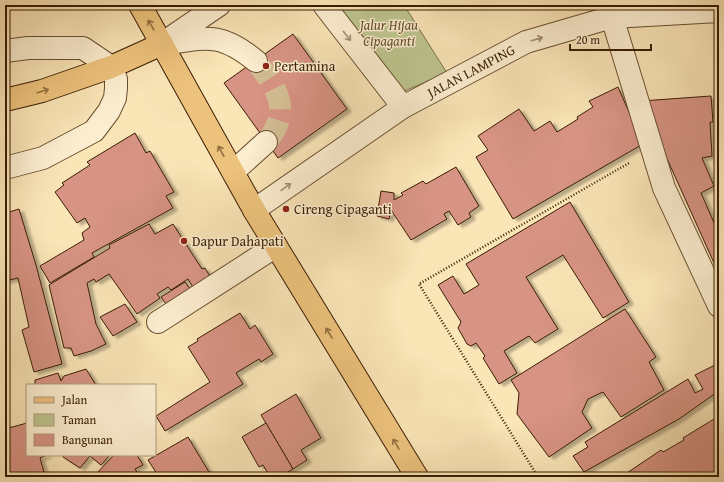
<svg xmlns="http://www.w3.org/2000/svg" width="724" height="482" font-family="'Gentium Book Plus',serif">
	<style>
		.green { fill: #bec58f; stroke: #7c7149 }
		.building { fill: #d79383; stroke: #391d03; filter: url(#shadow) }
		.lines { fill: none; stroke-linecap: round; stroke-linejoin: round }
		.minor-tunnel { stroke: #d3bd93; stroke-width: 22; stroke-dasharray: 22 11; stroke-linecap: butt }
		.minor-casing { stroke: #694f30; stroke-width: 24 }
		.major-casing { stroke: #391d03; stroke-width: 24 }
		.path { stroke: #391d03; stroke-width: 2.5; stroke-dasharray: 1 2; stroke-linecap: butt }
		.minor { stroke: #fceed0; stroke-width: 22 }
		.major { stroke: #edc27c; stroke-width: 22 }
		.oneway { stroke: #937040 }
		.oneway2 { stroke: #a49074 }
		.poi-dot { fill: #8f2418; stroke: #fceed0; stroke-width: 1.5 }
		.labels { text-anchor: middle; stroke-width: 3; stroke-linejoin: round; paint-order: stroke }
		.park-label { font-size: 14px; font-style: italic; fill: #614f2d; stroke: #fceed0 }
		.poi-label { font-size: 14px; fill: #391d03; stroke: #fceed0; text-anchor: start }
		.street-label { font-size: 14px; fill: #391d03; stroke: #fceed0 }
	</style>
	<defs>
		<filter id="shadow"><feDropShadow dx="4.5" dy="2.5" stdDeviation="1" flood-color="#0004"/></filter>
	</defs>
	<rect width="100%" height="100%" fill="#fae5b7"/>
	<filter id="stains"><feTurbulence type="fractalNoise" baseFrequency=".005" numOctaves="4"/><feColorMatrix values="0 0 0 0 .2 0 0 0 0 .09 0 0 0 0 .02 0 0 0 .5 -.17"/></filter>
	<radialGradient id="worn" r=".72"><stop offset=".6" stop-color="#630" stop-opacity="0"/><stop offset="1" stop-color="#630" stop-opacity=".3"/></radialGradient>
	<polygon class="green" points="332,5 404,5 447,73 402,92"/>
	<g class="building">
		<polygon points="293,34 347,109 278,158 224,83"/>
		<polygon points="618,87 643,144 513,219 476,157 488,150 478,136 519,109 534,131 550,121 557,132 578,119 577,117 593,107 589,101"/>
		<polygon points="711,96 713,122 710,122 712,156 702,158 714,186 701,193 715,225 719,223 719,274 641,101"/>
		<polygon points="135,133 146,153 150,151 174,192 166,196 173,208 92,253 94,257 50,283 40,266 84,240 82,233 90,227 85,218 77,223 55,192 64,185 62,183 90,165 87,162"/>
		<polygon points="456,167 479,206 469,213 471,217 458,225 449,211 444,214 447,219 411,240 391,210 389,219 377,216 381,191 394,193 394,200 403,195 401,193 423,181 426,184"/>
		<polygon points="570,202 629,302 603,318 563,255 526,277 558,329 535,343 529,336 504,351 517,373 499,384 483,358 485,356 476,343 471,346 467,344 458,328 461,322 438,285 453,276 464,294 479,285 466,264"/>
		<polygon points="19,209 36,265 62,364 34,372 22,330 29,327 18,278 5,281 5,210 6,213"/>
		<polygon points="149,224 155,234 173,224 202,269 205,268 211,278 194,289 188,279 171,290 168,287 157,294 160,298 137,314 109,274 96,282 94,279 87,283 96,324 106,344 91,351 74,356 71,348 64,348 49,285 110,248 109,245"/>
		<polygon points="185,282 193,293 169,308 161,297"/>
		<polygon points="125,304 137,322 113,336 100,317"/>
		<polygon points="625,309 656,357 649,362 664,390 621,417 603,392 588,399 582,412 592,428 549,457 517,414 519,393 511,380"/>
		<polygon points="240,313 250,329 255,325 273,354 261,362 259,359 236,373 243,384 165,431 156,416 210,382 188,347 198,341 197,339"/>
		<polygon points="719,363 719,397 716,393 679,419 584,472 573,456 588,447 585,442 688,379 695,393 703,389 695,375"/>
		<polygon points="86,369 96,385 35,385 35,380 58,373 61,381 64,376"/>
		<polygon points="296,394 321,438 301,450 307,460 293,469 261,415"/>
		<polygon points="719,416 719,477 621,477 661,450 663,452 684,440 683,438"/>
		<polygon points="27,423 27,455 47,455 40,458 45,476 48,475 49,477 5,477 5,429"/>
		<polygon points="266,423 293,469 279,477 270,477 263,465 259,467 242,437"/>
		<polygon points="188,437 212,477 159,477 148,460"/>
		<polygon points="64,455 110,455 101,465 90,456 80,468 63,457"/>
		<polygon points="114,455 137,455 143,465 135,469 140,477 93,477"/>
	</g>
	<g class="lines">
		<path class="minor-tunnel" d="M256,61C277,89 293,110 266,142"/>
		<g class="minor-casing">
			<g id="minor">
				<polyline points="324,5 403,107"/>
				<polyline points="611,5 612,17 664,188 719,306"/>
				<polyline points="166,41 219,5"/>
				<path d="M162,44C206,38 219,31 256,61"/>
				<polyline points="5,51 28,48 83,48 111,67 116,79 116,88 115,98 109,111 94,131 43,158 5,168"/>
				<polyline points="233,172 266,142"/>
				<path id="s1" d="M254,210L403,107L526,42L612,17L719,11"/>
				<polyline points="158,322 276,246"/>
			</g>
		</g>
		<g class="major-casing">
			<g id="major">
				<polyline points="140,5 254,210 417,477"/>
				<polyline points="5,100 42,91 111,67 162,44"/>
			</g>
		</g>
		<polyline class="path" points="538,477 419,284 629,163"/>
		<use href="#minor" class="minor"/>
		<use href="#major" class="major"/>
	</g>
	<defs><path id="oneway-shaft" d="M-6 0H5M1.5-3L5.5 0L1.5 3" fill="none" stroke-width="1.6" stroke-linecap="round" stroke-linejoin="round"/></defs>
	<g class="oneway">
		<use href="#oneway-shaft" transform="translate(151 25) rotate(-120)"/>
		<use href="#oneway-shaft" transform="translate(43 91) rotate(-17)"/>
		<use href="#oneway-shaft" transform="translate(221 151) rotate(-119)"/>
		<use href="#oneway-shaft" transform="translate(329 333) rotate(-121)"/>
		<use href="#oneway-shaft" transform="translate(396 444) rotate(-121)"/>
	</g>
	<g class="oneway2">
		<use href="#oneway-shaft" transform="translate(347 36) rotate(52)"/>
		<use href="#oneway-shaft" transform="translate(537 39) rotate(-16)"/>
		<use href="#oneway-shaft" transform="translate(286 187) rotate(-35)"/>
	</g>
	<g class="poi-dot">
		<circle cx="266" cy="66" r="4"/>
		<circle cx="286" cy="209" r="4"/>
		<circle cx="184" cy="241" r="4"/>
	</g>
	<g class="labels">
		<g class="park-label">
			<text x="389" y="30">Jalur Hijau<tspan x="389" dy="16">Cipaganti</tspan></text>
		</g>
		<g class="poi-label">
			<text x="274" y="71">Pertamina</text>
			<text x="294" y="214">Cireng Cipaganti</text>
			<text x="192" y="246">Dapur Dahapati</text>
		</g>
		<g class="street-label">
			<text dy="5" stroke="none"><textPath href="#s1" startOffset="258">JALAN LAMPING</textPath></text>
		</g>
	</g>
	<rect width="724" height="482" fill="none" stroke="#fae5b7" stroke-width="20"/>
	<rect x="6" y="6" width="712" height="470" fill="none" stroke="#391d03" stroke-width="2"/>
	<rect x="10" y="10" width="704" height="462" fill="none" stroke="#391d03"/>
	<rect x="26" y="384" width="130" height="72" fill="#fceed0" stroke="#ae9a7e"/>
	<rect x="34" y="397" width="20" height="6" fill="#edc27c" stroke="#ae9a7e"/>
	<text x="62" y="404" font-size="12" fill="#391d03">Jalan</text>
	<rect x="34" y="414" width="20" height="12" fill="#bec58f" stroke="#ae9a7e"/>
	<text x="62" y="424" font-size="12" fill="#391d03">Taman</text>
	<rect x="34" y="434" width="20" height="12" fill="#d79383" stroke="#ae9a7e"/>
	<text x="62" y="444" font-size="12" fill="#391d03">Bangunan</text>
	<path d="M570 44v6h81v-6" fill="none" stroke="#391d03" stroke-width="2"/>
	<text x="576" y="44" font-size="12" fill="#391d03" stroke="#fceed0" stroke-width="3" paint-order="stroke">20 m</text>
	<rect width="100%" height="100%" filter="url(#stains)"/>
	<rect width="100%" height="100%" fill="url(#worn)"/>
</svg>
